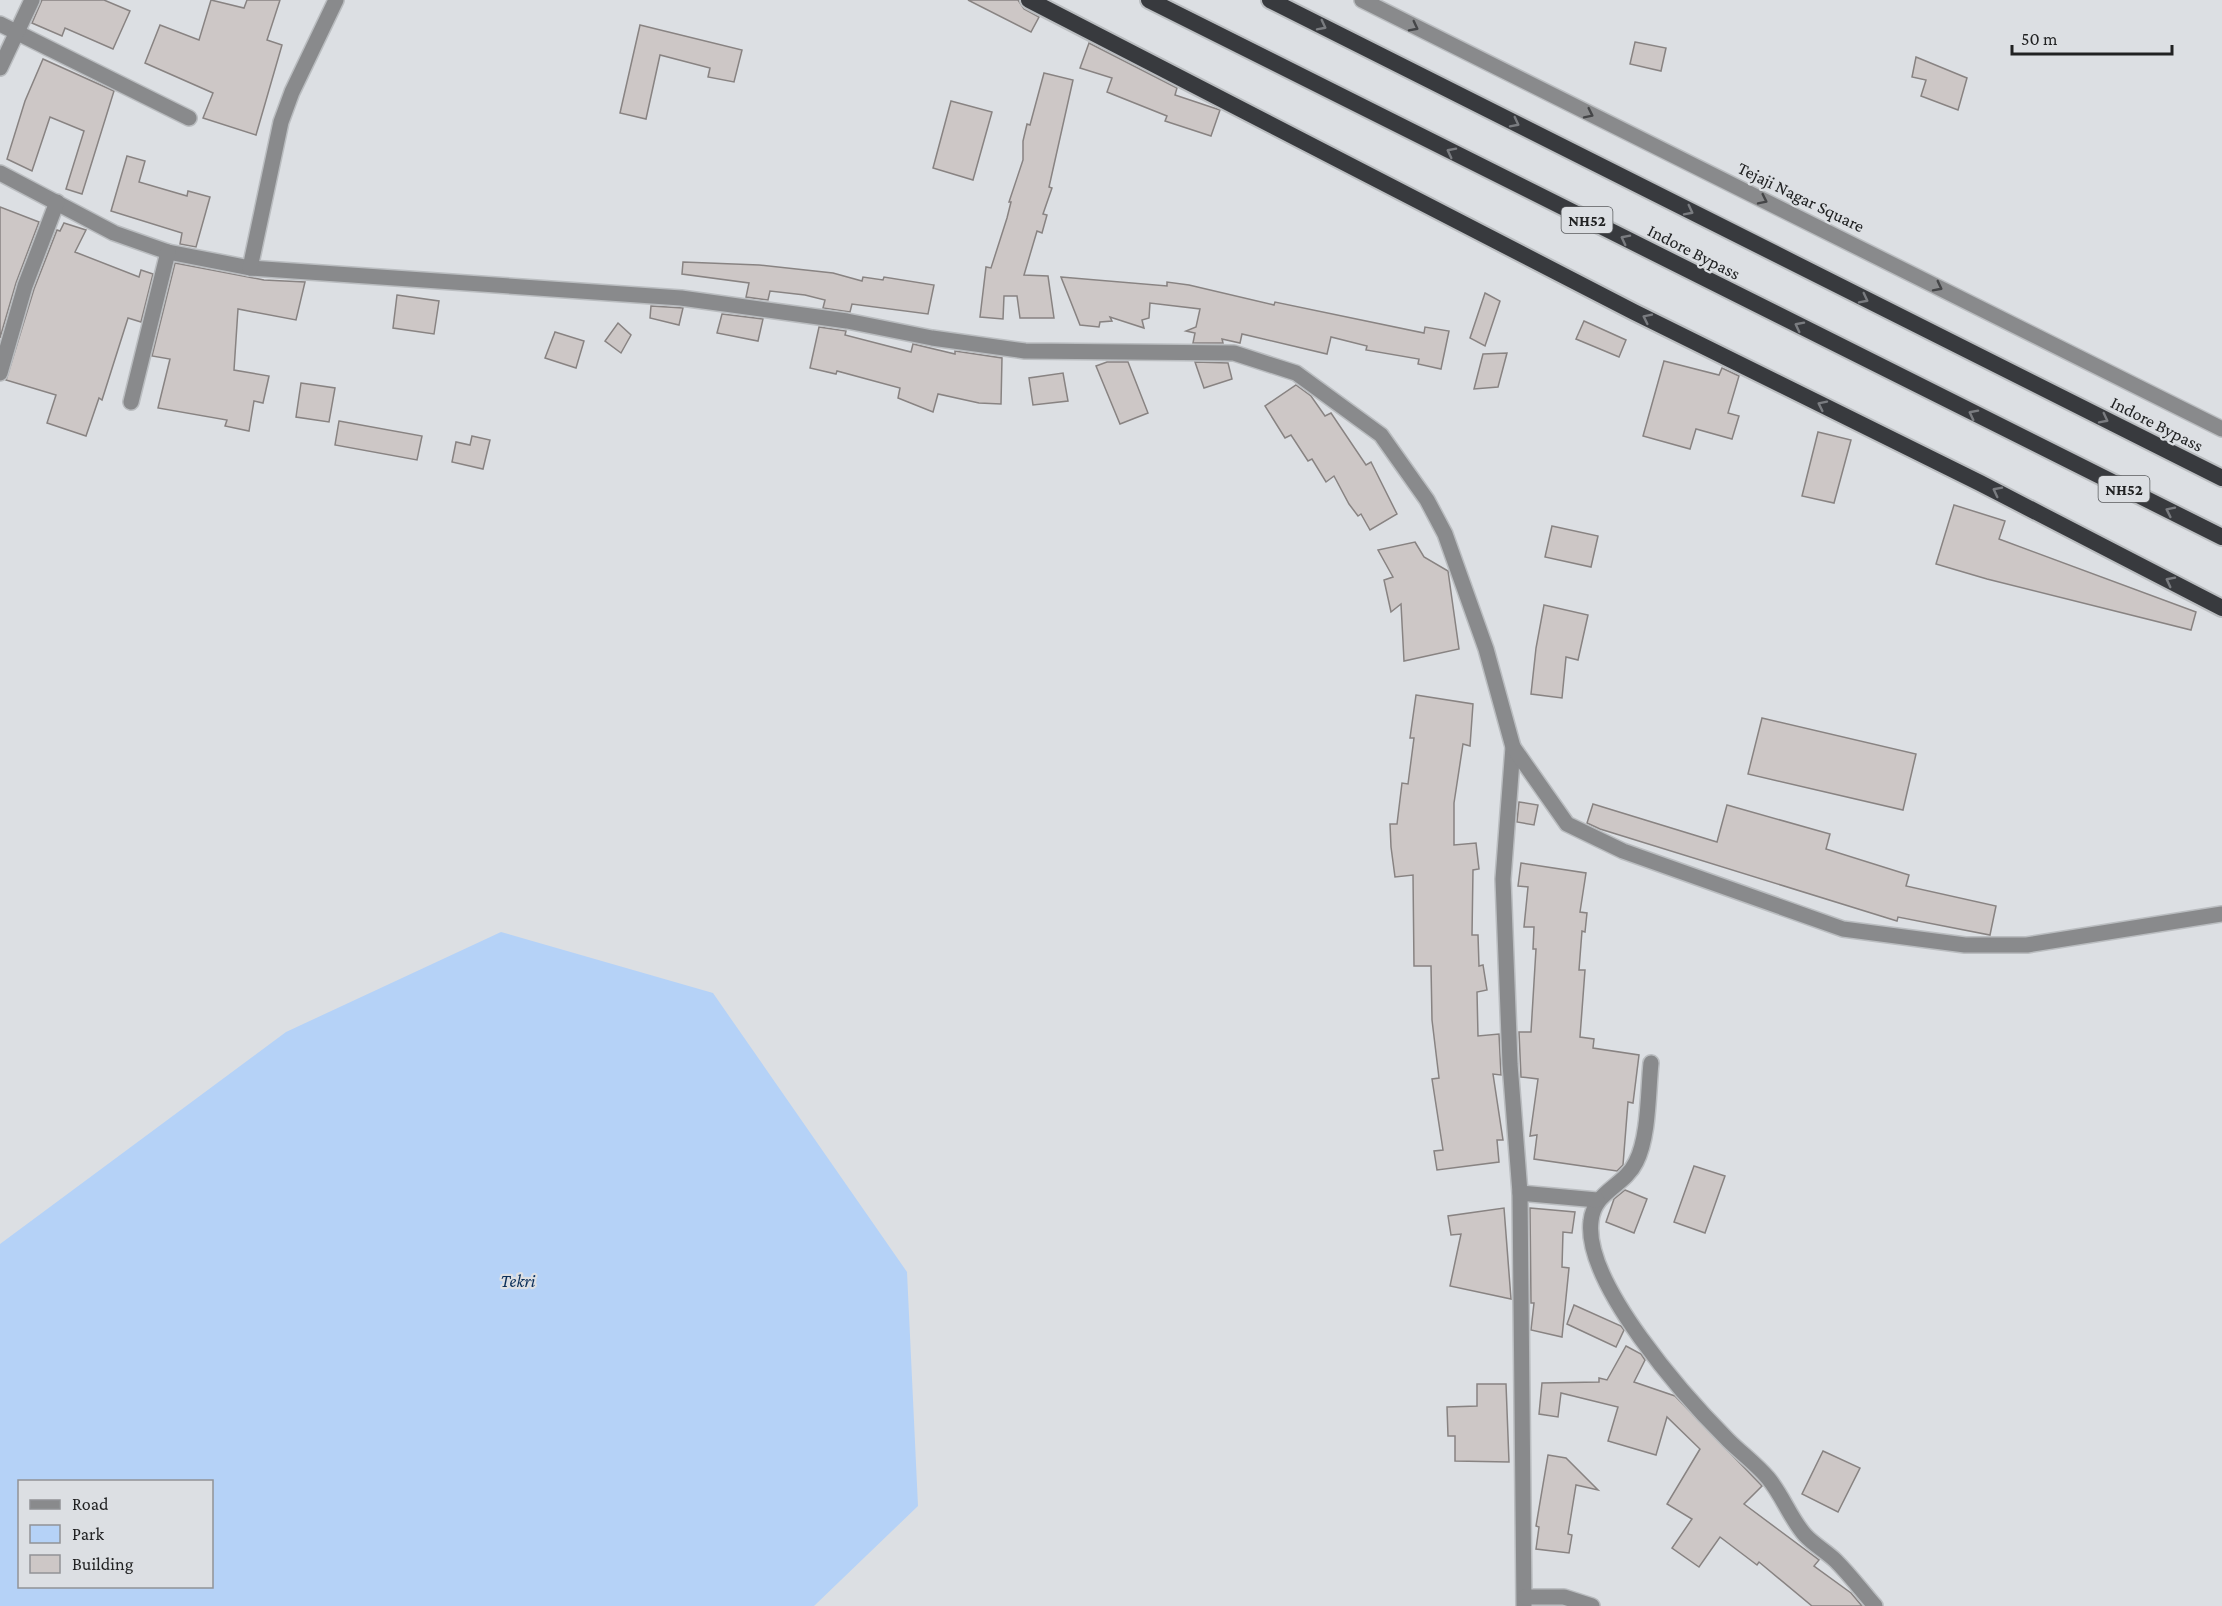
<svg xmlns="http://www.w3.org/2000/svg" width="2222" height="1606" font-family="'Crimson Pro',serif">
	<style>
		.green { fill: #b5d2f7; fill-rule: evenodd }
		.building { fill: #cdc7c6; stroke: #888382; stroke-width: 1.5 }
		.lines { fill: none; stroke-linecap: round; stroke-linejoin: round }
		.minor-casing { stroke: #babdc0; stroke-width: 18 }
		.tertiary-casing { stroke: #babdc0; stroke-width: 18 }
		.trunk-casing { stroke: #babdc0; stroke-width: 20 }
		.minor { stroke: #898a8c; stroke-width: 15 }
		.tertiary { stroke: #898a8c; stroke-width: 15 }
		.trunk { stroke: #383a3e; stroke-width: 16 }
		.oneway { stroke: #7a7c80 }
		.oneway2 { stroke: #454648 }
		.labels { text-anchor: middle; stroke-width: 4.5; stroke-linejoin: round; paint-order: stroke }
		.shield { fill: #dcdfe3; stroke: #595b5d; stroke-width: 1.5 }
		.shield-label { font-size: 16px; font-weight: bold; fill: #212223 }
		.street-label { font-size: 18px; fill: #212223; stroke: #dcdfe3 }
		.park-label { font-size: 18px; font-style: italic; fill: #082d58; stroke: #dcdfe3 }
	</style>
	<rect width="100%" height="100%" fill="#dcdfe3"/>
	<path class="green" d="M501,932L713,993L907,1272L918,1506L814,1606H0V1244L286,1032ZM20,1482H212V1586H20Z"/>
	<g class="building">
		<polygon points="42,0 104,0 130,11 113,49 65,28 62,36 32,23"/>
		<polygon points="211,0 244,8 247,0 280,0 267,40 282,45 256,135 203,118 213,93 145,63 160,25 199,40"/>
		<polygon points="968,0 1018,0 1024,9 1039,17 1031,32"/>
		<polygon points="640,25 742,50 734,82 708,77 710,68 660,55 646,119 620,113"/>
		<polygon points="1635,42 1666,48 1661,71 1630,64"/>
		<polygon points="1089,43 1177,88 1175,95 1220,110 1211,136 1165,121 1167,116 1107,92 1112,78 1080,68"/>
		<polygon points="1916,57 1967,78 1958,110 1921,96 1926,80 1912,77"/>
		<polygon points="43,59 114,91 82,194 66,189 84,131 50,117 32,171 7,159 25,101"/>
		<polygon points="1044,73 1073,80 1049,187 1052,188 1043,214 1047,215 1042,233 1037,231 1024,275 1048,276 1054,318 1020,318 1017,296 1004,296 1003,319 980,317 986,267 991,268 1007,218 1011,202 1009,202 1023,160 1023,141 1027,124 1030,125"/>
		<polygon points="951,101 992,112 973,180 933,168"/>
		<polygon points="127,156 145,161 139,182 187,196 188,191 210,197 196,247 180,244 182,233 111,211"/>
		<polygon points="0,207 39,222 16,283 0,338"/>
		<polygon points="64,223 86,230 75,252 139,277 141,270 153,274 141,322 128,318 102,400 99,398 86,436 47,423 56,395 6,380 34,289 57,230 60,231"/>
		<polygon points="683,262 759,265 833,273 862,281 863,277 883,280 884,277 934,285 928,314 852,304 850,312 823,308 825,300 805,295 770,291 768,300 746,297 749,283 682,274"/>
		<polygon points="175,263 264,280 305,282 296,320 238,309 234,370 269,376 263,403 254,401 249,431 225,426 227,420 158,408 170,359 152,356"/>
		<polygon points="1061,277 1167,286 1167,282 1189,285 1274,305 1275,302 1424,333 1425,327 1449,331 1441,369 1418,364 1419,359 1366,350 1367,346 1331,337 1327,354 1242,334 1240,343 1222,339 1223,343 1193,343 1195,333 1186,331 1196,327 1200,309 1150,303 1149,318 1142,320 1144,328 1110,317 1112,321 1100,322 1099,327 1080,325"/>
		<polygon points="1485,293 1500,301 1485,346 1470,338"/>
		<polygon points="397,295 439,301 434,334 393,328"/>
		<polygon points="651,306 683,308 679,325 650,318"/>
		<polygon points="722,314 763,319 758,341 717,333"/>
		<polygon points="1584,321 1626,340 1619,357 1576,339"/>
		<polygon points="618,323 631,335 621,353 605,341"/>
		<polygon points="819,327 846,331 845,335 911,352 913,344 955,354 955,351 1002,358 1001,404 979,403 938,394 933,412 898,398 900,388 837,371 836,374 810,368"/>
		<polygon points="555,332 584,341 576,368 545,358"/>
		<polygon points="1507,353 1498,387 1474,389 1483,354"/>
		<polygon points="1664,361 1719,375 1722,368 1739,376 1728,413 1739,416 1732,439 1696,429 1690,449 1643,436"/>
		<polygon points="1107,362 1128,362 1148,413 1120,424 1096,366"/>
		<polygon points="1195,362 1228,363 1232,379 1204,388"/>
		<polygon points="1063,373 1068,401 1033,405 1029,378"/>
		<polygon points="301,383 335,388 329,422 296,417"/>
		<polygon points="1296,385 1311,396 1325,416 1331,413 1366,465 1371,462 1397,514 1370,530 1361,514 1358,516 1349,504 1334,476 1326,482 1312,459 1308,461 1291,435 1285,438 1265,406"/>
		<polygon points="339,421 422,436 417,460 335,445"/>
		<polygon points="1818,432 1851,440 1834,503 1802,496"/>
		<polygon points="472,436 490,440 483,469 452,462 456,442 470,445"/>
		<polygon points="1954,505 2005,521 1999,539 2196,612 2191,630 1987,579 1936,564"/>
		<polygon points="1552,526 1598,536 1591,567 1545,557"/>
		<polygon points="1415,542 1424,557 1448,571 1459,649 1404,661 1401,604 1391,612 1384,580 1393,577 1378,550"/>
		<polygon points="1544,605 1588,615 1578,660 1566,657 1562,698 1531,694 1536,648"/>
		<polygon points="1416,695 1473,704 1470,746 1463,744 1454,803 1454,845 1476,843 1479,869 1473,870 1472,935 1478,935 1479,966 1483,965 1487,990 1477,992 1478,1036 1499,1034 1501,1075 1493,1074 1503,1140 1497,1140 1499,1162 1437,1170 1434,1151 1443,1150 1432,1079 1439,1078 1432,1020 1431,966 1414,966 1413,875 1395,877 1391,847 1390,824 1397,824 1402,783 1408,784 1414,738 1410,738"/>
		<polygon points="1762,718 1916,754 1903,810 1748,774"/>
		<polygon points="1519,802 1538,805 1534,825 1517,822"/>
		<polygon points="1593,804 1717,842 1727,805 1830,834 1826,849 1909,875 1906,886 1996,906 1990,935 1898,917 1897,921 1600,829 1587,823"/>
		<polygon points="1521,863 1586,873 1580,912 1587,913 1585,932 1582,931 1579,970 1585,970 1580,1037 1594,1039 1593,1048 1639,1055 1633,1103 1628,1102 1623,1165 1617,1171 1534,1159 1537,1135 1530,1136 1538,1079 1521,1077 1519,1032 1531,1032 1536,949 1533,949 1534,927 1524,927 1528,887 1518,886"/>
		<polygon points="1694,1166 1725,1176 1705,1233 1674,1222"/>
		<polygon points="1625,1190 1647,1199 1634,1233 1606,1222 1614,1199"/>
		<polygon points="1504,1208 1511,1299 1450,1286 1461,1234 1451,1235 1448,1216"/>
		<polygon points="1530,1208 1575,1212 1572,1233 1563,1232 1562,1267 1569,1268 1562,1337 1531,1330 1534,1303 1531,1303"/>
		<polygon points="1574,1305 1621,1326 1624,1330 1616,1347 1567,1324"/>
		<polygon points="1626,1346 1641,1354 1645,1360 1634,1382 1675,1396 1762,1486 1744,1504 1819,1560 1814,1566 1851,1593 1862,1606 1812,1606 1759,1562 1757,1565 1720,1537 1699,1567 1672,1548 1692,1519 1667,1504 1700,1449 1667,1417 1656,1455 1608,1441 1618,1407 1561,1393 1558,1417 1539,1414 1542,1383 1599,1382 1599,1378 1607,1380"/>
		<polygon points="1477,1384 1506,1384 1509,1462 1455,1461 1455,1436 1448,1436 1447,1407 1477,1406"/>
		<polygon points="1823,1451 1860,1468 1838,1512 1802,1494"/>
		<polygon points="1548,1455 1566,1458 1598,1490 1576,1485 1568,1534 1572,1535 1569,1553 1536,1549 1539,1527 1536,1526"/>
	</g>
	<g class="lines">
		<g class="minor-casing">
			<g id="minor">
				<polyline points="0,24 189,118"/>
				<polyline points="0,68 32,0"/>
				<polyline points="0,173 114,233 168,252 250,268 681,298 847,321 932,338 1025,351 1234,353 1296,373 1381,435 1427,500 1445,534 1486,649 1513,747 1503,879 1510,1064 1520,1193 1524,1606"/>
				<polyline points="250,268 281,122 292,92 336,0"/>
				<polyline points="0,373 25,286 57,202"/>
				<polyline points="131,402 168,252"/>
				<polyline points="1513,747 1567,824 1623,851 1843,929 1965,945 2027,945 2222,914"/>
				<path d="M1651,1063C1648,1091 1649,1137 1636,1162C1624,1187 1594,1191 1591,1221C1583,1283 1686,1398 1728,1440C1741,1453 1756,1464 1768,1478C1783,1496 1790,1518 1805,1535C1814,1545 1827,1552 1836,1561C1850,1575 1862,1591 1875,1606"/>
				<polyline points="1520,1193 1597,1200"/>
				<polyline points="1525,1597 1564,1597 1592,1606"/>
			</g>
		</g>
		<g class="tertiary-casing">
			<polyline id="tertiary" points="1362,0 2222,429"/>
		</g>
		<g class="trunk-casing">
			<g id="trunk">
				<polyline points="1029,0 1634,312 1980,483 2222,608"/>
				<polyline points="1149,0 2222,537"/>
				<polyline points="1270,0 2222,478"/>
			</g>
		</g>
		<use href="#minor" class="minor"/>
		<use href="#tertiary" class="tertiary"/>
		<use href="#trunk" class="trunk"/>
	</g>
	<defs><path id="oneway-chevron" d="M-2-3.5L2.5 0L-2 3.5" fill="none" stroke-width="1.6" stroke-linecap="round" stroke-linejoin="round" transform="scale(1.5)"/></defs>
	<g class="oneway">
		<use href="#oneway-chevron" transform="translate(1322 26) rotate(27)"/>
		<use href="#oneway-chevron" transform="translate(1515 123) rotate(27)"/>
		<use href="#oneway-chevron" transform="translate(1451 152) rotate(-153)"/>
		<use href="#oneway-chevron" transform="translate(1689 211) rotate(27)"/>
		<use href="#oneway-chevron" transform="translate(1625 239) rotate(-153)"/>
		<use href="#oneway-chevron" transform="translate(1864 299) rotate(27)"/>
		<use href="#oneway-chevron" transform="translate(1647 318) rotate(-154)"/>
		<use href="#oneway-chevron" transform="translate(1799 326) rotate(-153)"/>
		<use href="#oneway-chevron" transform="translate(1822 405) rotate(-154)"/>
		<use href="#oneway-chevron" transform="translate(1973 414) rotate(-153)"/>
		<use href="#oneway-chevron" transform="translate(2104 419) rotate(27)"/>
		<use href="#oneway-chevron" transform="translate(1997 491) rotate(-153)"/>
		<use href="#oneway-chevron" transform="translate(2170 511) rotate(-154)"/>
		<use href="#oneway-chevron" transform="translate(2170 581) rotate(-153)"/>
	</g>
	<g class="oneway2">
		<use href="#oneway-chevron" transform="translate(1414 27) rotate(27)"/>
		<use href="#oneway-chevron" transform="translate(1589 114) rotate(26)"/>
		<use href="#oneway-chevron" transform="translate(1763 200) rotate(26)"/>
		<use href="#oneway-chevron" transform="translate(1938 287) rotate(27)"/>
	</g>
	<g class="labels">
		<g class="shield">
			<rect x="1561.5" y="207" width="51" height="26" rx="4.5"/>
			<rect x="2098.5" y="476" width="51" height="26" rx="4.5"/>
		</g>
		<g class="shield-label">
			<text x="1587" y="226">NH52</text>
			<text x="2124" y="495">NH52</text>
		</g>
		<g class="street-label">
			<text transform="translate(1801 197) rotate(26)" y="6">Tejaji Nagar Square</text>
			<text transform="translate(1694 252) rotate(27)" y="6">Indore Bypass</text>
			<text transform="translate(2157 424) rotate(27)" y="6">Indore Bypass</text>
		</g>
		<g class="park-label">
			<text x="518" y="1287">Tekri</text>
		</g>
	</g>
	<rect x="18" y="1480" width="195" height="108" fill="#dcdfe3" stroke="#919396" stroke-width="1.5"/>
	<rect x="30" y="1500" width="30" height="9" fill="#898a8c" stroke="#919396" stroke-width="1.5"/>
	<text x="72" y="1510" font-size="18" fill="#212223">Road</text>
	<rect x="30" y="1525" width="30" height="18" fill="#b5d2f7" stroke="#919396" stroke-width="1.5"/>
	<text x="72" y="1540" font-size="18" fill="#212223">Park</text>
	<rect x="30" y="1555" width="30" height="18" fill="#cdc7c6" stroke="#919396" stroke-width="1.5"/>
	<text x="72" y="1570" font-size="18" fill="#212223">Building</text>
	<path d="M2012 45v9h160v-9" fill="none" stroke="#212223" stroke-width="3"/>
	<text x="2021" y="45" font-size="18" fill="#212223" stroke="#dcdfe3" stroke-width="4.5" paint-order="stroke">50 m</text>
</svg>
